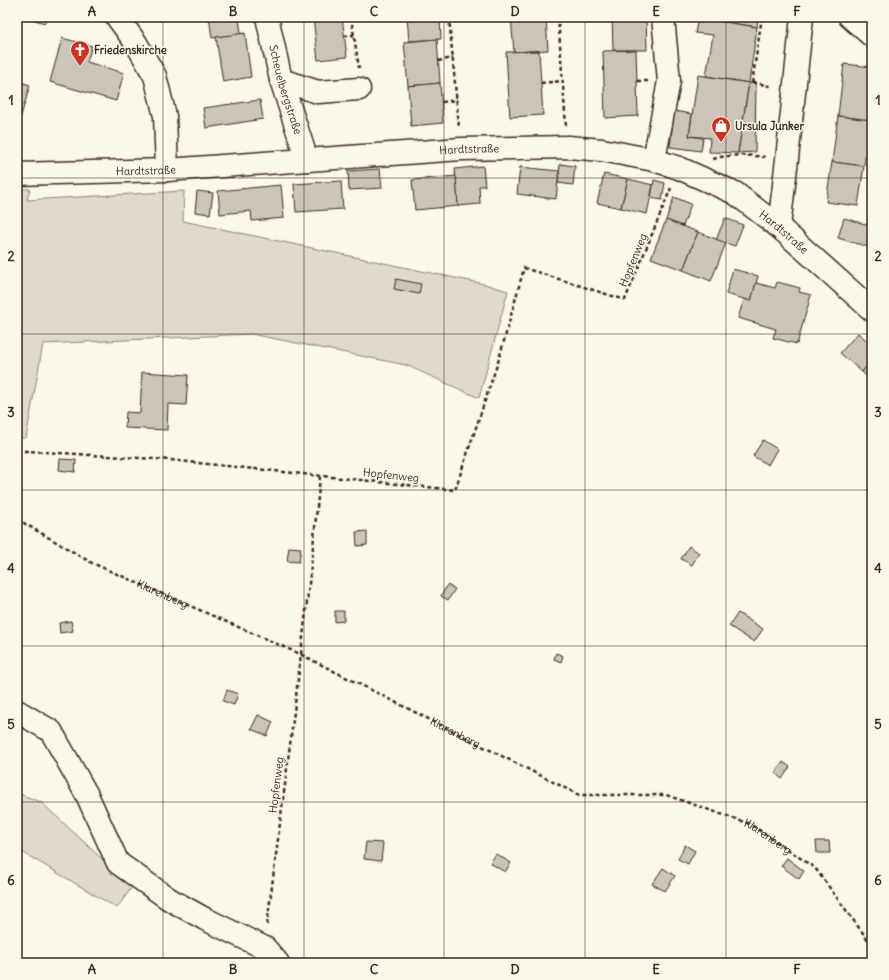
<svg xmlns="http://www.w3.org/2000/svg" width="889" height="980" font-family="Delius,sans-serif">
	<style>
		.green { fill: #dfd9ce; stroke: #8d8276 }
		.building { fill: #ccc4b9; stroke: #3b2a1e }
		.lines { fill: none; stroke-linecap: round; stroke-linejoin: round }
		.minor-casing { stroke: #3b2a1e; stroke-width: 25 }
		.path { stroke: #3b2a1e; stroke-width: 2.5; stroke-dasharray: 4 3; stroke-linecap: butt }
		.minor { stroke: #fbf7ec; stroke-width: 22 }
		.grid { fill: none; stroke: #3b2a1e; stroke-width: 1; stroke-opacity: 0.55 }
		.labels { text-anchor: middle; stroke-width: 3; stroke-linejoin: round; paint-order: stroke }
		.poi-label { font-size: 11px; font-weight: bold; fill: #3b2a1e; stroke: #fbf7ec; text-anchor: start }
		.street-label { font-size: 11px; fill: #3b2a1e; stroke: #fbf7ec }
		.neatline { fill: none; stroke: #3b2a1e; stroke-width: 1.5 }
		.grid-label { font-size: 13px; text-anchor: middle; font-weight: bold; fill: #3b2a1e }
	</style>
	<rect width="100%" height="100%" fill="#fbf7ec"/>
	<filter id="ink" filterUnits="userSpaceOnUse"><feTurbulence type="fractalNoise" baseFrequency=".025" numOctaves="2"/><feDisplacementMap in="SourceGraphic" scale="8" xChannelSelector="R" yChannelSelector="G"/><feConvolveMatrix kernelMatrix="1 2 1 2 8 2 1 2 1" color-interpolation-filters="sRGB"/></filter>
	<g filter="url(#ink)">
		<g class="green">
			<polygon points="17,189 30,189 27,200 184,191 183,221 484,284 508,291 479,398 406,365 251,334 43,344 26,438 17,438"/>
			<polygon points="17,793 41,802 132,887 117,908 17,849"/>
		</g>
		<g class="building">
			<polygon points="25,17 47,17 45,23"/>
			<polygon points="209,17 239,17 241,34 212,38"/>
			<polygon points="313,17 342,17 347,57 318,60"/>
			<polygon points="407,17 440,17 441,39 409,41"/>
			<polygon points="511,17 546,17 548,50 514,52"/>
			<polygon points="612,17 646,17 647,50 613,50"/>
			<polygon points="695,17 758,17 757,27"/>
			<polygon points="698,18 757,27 749,83 706,76 713,35 695,33"/>
			<polygon points="245,33 251,77 223,82 216,37"/>
			<polygon points="62,38 92,46 87,62 124,73 116,101 50,82"/>
			<polygon points="437,39 440,83 408,86 404,42"/>
			<polygon points="636,50 638,116 605,118 603,51"/>
			<polygon points="539,51 543,115 510,117 506,52"/>
			<polygon points="844,64 872,67 872,107 870,120 838,116"/>
			<polygon points="698,75 749,83 738,153 709,152 710,138 689,136"/>
			<polygon points="17,81 30,85 17,130"/>
			<polygon points="440,83 443,123 411,126 408,86"/>
			<polygon points="749,83 756,84 755,152 738,153"/>
			<polygon points="260,100 263,119 206,128 203,108"/>
			<polygon points="674,111 692,114 689,136 703,138 701,151 670,147"/>
			<polygon points="838,116 870,120 864,166 832,162"/>
			<polygon points="832,162 864,166 858,206 826,202"/>
			<polygon points="560,164 575,166 573,185 558,183"/>
			<polygon points="483,166 485,186 479,186 480,204 458,206 455,169"/>
			<polygon points="520,167 559,171 556,199 517,194"/>
			<polygon points="380,169 382,188 349,190 348,171"/>
			<polygon points="604,174 628,179 621,208 597,203"/>
			<polygon points="456,176 458,206 415,210 412,180"/>
			<polygon points="628,179 653,185 647,214 621,208"/>
			<polygon points="654,180 665,183 662,200 651,198"/>
			<polygon points="341,181 343,209 296,212 294,184"/>
			<polygon points="281,185 284,218 252,221 251,211 220,214 218,191"/>
			<polygon points="197,191 213,193 210,214 195,212"/>
			<polygon points="674,197 691,204 683,226 666,220"/>
			<polygon points="725,218 743,225 735,246 716,240"/>
			<polygon points="844,218 872,226 872,248 838,238"/>
			<polygon points="666,220 698,232 683,270 651,258"/>
			<polygon points="698,232 726,243 711,281 683,270"/>
			<polygon points="733,269 758,276 751,301 726,294"/>
			<polygon points="396,279 421,284 419,294 394,289"/>
			<polygon points="777,282 800,288 799,292 811,295 797,344 773,338 776,329 738,318 744,299 751,301 756,283 775,288"/>
			<polygon points="858,333 872,345 872,360 862,372 840,353"/>
			<polygon points="872,360 872,381 862,372"/>
			<polygon points="142,372 188,375 186,405 168,404 167,430 125,428 126,412 140,413"/>
			<polygon points="763,440 777,449 768,465 753,456"/>
			<polygon points="60,459 76,460 75,472 59,470"/>
			<polygon points="367,531 367,545 357,546 356,532"/>
			<polygon points="689,546 699,553 692,565 681,559"/>
			<polygon points="289,547 301,548 299,562 287,561"/>
			<polygon points="447,585 455,589 448,600 441,596"/>
			<polygon points="335,611 344,611 344,621 335,622"/>
			<polygon points="738,613 763,629 754,642 729,626"/>
			<polygon points="71,621 73,631 60,633 59,623"/>
			<polygon points="556,653 563,656 561,662 554,659"/>
			<polygon points="227,690 238,694 234,705 223,701"/>
			<polygon points="258,715 273,722 267,736 251,729"/>
			<polygon points="783,762 790,767 782,779 775,773"/>
			<polygon points="816,841 829,841 830,853 817,853"/>
			<polygon points="366,842 383,843 381,861 364,859"/>
			<polygon points="685,845 695,851 688,864 678,859"/>
			<polygon points="496,854 511,863 505,872 490,863"/>
			<polygon points="787,858 804,871 799,879 781,866"/>
			<polygon points="663,868 675,876 665,891 652,884"/>
		</g>
		<g class="lines">
			<g class="minor-casing">
				<g id="minor">
					<polyline points="117,17 136,43 155,76 165,116 167,170"/>
					<path id="s2" d="M267,17L281,80L307,160"/>
					<polyline points="850,17 872,36"/>
					<polyline points="281,80 318,92 359,89"/>
					<polyline points="654,160 669,81 663,17"/>
					<path id="s3" d="M17,174L167,170L461,149L568,147L602,150L654,160L679,168L735,193L779,227L872,310"/>
					<polyline points="779,227 787,159 802,17"/>
					<polyline points="17,711 51,731 87,795 118,863 169,899 205,919 265,948 278,963"/>
				</g>
			</g>
			<g class="path">
				<polyline points="351,17 359,68"/>
				<polyline points="449,17 459,128"/>
				<polyline points="558,17 566,126"/>
				<polyline points="440,19 449,18"/>
				<polyline points="344,36 354,35"/>
				<polyline points="438,61 453,58"/>
				<polyline points="637,81 648,81"/>
				<polyline points="753,82 773,87"/>
				<polyline points="541,83 562,81"/>
				<polyline points="752,83 762,17"/>
				<polyline points="442,102 457,100"/>
				<path d="M713,159C730,154 748,155 765,157"/>
				<polyline points="869,206 872,181"/>
				<polyline points="17,451 29,451 170,460 455,490 499,359 524,268 625,300 671,188"/>
				<path id="s1" d="M17,519L92,563L300,654L579,795H666L750,824L815,868L868,940L872,943"/>
				<path d="M267,925C286,776 306,626 320,476"/>
			</g>
			<use href="#minor" class="minor"/>
		</g>
	</g>
	<path class="grid" d="M163,17V963M304,17V963M444,17V963M585,17V963M726,17V963M17,178H872M17,334H872M17,490H872M17,646H872M17,802H872"/>
	<defs>
		<g id="church-pin" transform="scale(1)"><path d="M0 17L-7.5 6A9.5 9.5 0 1 1 7.5 6Z" fill="#c8321e" stroke="#fbf7ec"/><path d="M-1.2-6h2.4v3.5h3.3v2.4h-3.3V6h-2.4V-.1h-3.3v-2.4h3.3Z" fill="#fff"/></g>
		<g id="shop-pin" transform="scale(1)"><path d="M0 17L-7.5 6A9.5 9.5 0 1 1 7.5 6Z" fill="#c8321e" stroke="#fbf7ec"/><path d="M-5-2.5h2.3a2.7 3.5 0 0 1 5.4 0H5L5.5 6h-11ZM-1.5-2.5h3a1.5 2.3 0 0 0-3 0Z" fill="#fff"/></g>
	</defs>
	<g fill-rule="evenodd">
		<use href="#church-pin" x="80" y="50"/>
		<use href="#shop-pin" x="721" y="126"/>
	</g>
	<g class="labels">
		<g class="poi-label">
			<text x="94" y="54">Friedenskirche</text>
			<text x="735" y="130">Ursula Junker</text>
		</g>
		<g class="street-label">
			<text dy="4" stroke="none"><textPath href="#s2" startOffset="75">Scheuelbergstraße</textPath></text>
			<text dy="4" stroke="none"><textPath href="#s3" startOffset="453">Hardtstraße</textPath></text>
			<text dy="4" stroke="none"><textPath href="#s3" startOffset="129">Hardtstraße</textPath></text>
			<text dy="4" stroke="none"><textPath href="#s3" startOffset="789">Hardtstraße</textPath></text>
			<text transform="translate(633 260) rotate(-68)" y="4">Hopfenweg</text>
			<text transform="translate(391 475) rotate(6)" y="4">Hopfenweg</text>
			<text dy="4" stroke="none"><textPath href="#s1" startOffset="164">Klarenberg</textPath></text>
			<text dy="4" stroke="none"><textPath href="#s1" startOffset="488">Klarenberg</textPath></text>
			<text transform="translate(276 785) rotate(-83)" y="4">Hopfenweg</text>
			<text dy="4" stroke="none"><textPath href="#s1" startOffset="824">Klarenberg</textPath></text>
		</g>
	</g>
	<rect width="889" height="980" fill="none" stroke="#fbf7ec" stroke-width="44"/>
	<rect x="22" y="22" width="845" height="936" class="neatline"/>
	<g class="grid-label">
		<text x="92" y="16">A</text>
		<text x="233" y="16">B</text>
		<text x="374" y="16">C</text>
		<text x="515" y="16">D</text>
		<text x="656" y="16">E</text>
		<text x="797" y="16">F</text>
		<text x="11" y="105">1</text>
		<text x="878" y="105">1</text>
		<text x="11" y="261">2</text>
		<text x="878" y="261">2</text>
		<text x="11" y="417">3</text>
		<text x="878" y="417">3</text>
		<text x="11" y="573">4</text>
		<text x="878" y="573">4</text>
		<text x="11" y="729">5</text>
		<text x="878" y="729">5</text>
		<text x="11" y="885">6</text>
		<text x="878" y="885">6</text>
		<text x="92" y="974">A</text>
		<text x="233" y="974">B</text>
		<text x="374" y="974">C</text>
		<text x="515" y="974">D</text>
		<text x="656" y="974">E</text>
		<text x="797" y="974">F</text>
	</g>
</svg>
